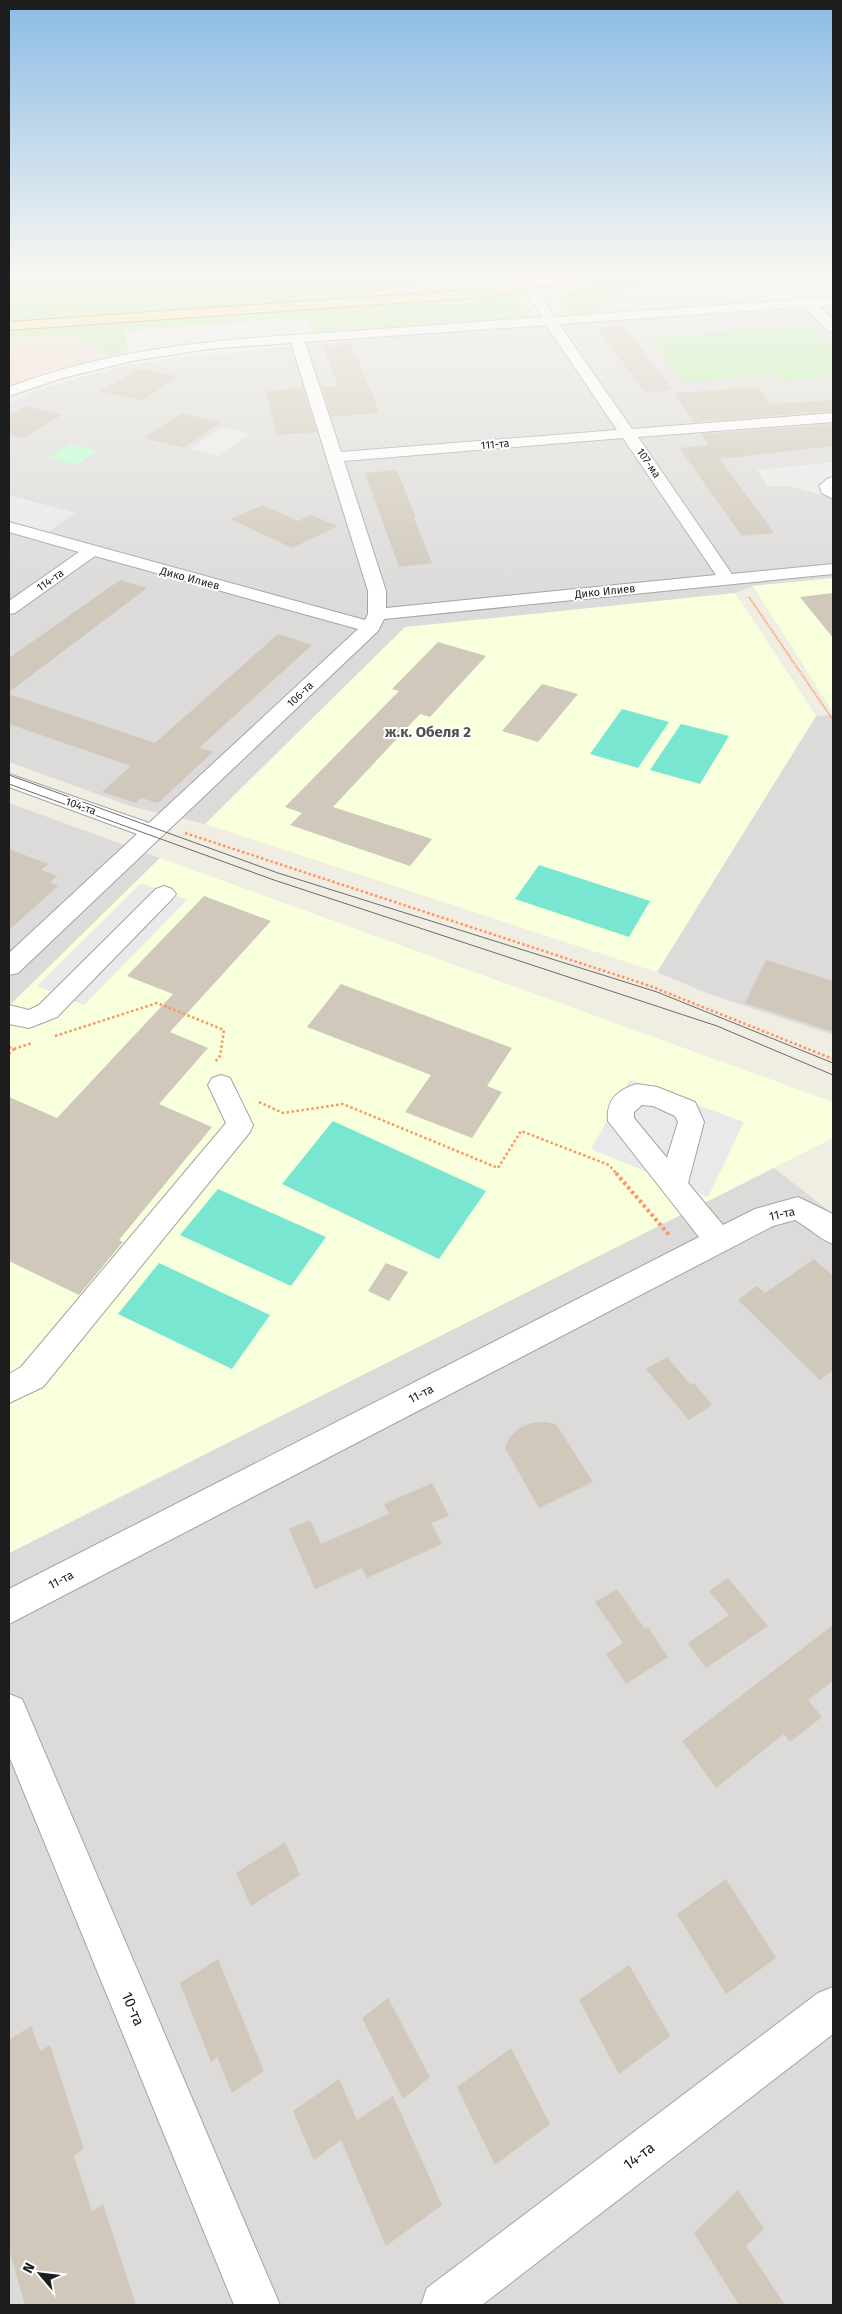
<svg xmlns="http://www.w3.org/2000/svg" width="842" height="2314" font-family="'Fira Sans',sans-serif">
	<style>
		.residential { fill: #dcdbda }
		.commercial { fill: #f2d8d0 }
		.education { fill: #f8ffdc }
		.grass { fill: #b9eea3 }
		.park { fill: #bbfece }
		.pitch { fill: #79e6d2 }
		.parking { fill: #e9e9e9 }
		.building { fill: #d0c8bb }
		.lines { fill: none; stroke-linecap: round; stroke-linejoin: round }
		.minor-casing { stroke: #a4a4a4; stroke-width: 2 }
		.major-casing { stroke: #978300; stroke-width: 2 }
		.path-far2 { stroke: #ff9364; stroke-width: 2; stroke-dasharray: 1 1; stroke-linecap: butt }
		.path-far1 { stroke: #ff9364; stroke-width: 2.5; stroke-dasharray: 2.5 2.5; stroke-linecap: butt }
		.path { stroke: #ff9364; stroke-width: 4; stroke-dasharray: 3 3; stroke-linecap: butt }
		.minor { fill: #fff; fill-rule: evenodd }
		.major { fill: #ffe798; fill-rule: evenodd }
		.tram { stroke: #6b6b6b; stroke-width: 1 }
		.labels { text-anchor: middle; stroke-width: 4; stroke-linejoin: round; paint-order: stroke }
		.far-street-label { font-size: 11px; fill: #1d1d1d; stroke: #fff }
		.street-label { font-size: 12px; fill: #1d1d1d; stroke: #fff }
		.far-district-label { font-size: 15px; font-weight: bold; fill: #505050; stroke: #fff }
		.near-street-label { font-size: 15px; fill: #1d1d1d; stroke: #fff }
	</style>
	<rect width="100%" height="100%" fill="#f0eee2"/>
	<g class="residential">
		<polygon points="833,307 833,578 753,586 735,593 405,628 205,824 130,806 9,762 9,403 39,389 122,366 187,357 410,334"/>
		<polygon points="833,715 833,1035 709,994 657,972 816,716"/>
		<polygon points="9,803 160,858 9,1006"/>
		<polygon points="774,1168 833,1214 833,2305 9,2305 9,1553"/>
	</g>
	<polygon class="commercial" points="73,334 108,356 51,370 9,386 9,341 15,338"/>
	<g class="education">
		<polygon points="833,578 833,712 753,586"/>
		<polygon points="735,593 816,716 657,972 205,824 405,627"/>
		<polygon points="160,858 833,1102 833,1138 9,1553 9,1006"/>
	</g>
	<g class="grass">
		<polygon points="9,273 500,273 333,299 9,322"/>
		<path d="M747,275L752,280L616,289L621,296L593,299L602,312C585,313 569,319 559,304C563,292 579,288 592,286Z"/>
		<polygon points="513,295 534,314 533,316 312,332 307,317 125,331 128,352 108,356 73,334 15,338 9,341 9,330"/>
		<polygon points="813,325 833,347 833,377 780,381 775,375 683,382 649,337"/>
	</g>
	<polygon class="park" points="70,444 98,450 77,465 48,458"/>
	<g class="pitch">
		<polygon points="622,709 669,722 638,768 590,754"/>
		<polygon points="681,724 729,736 700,784 650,770"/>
		<polygon points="539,865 650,901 629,937 515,899"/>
		<polygon points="333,1121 486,1191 439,1259 282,1184"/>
		<polygon points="218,1189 326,1237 291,1286 180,1235"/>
		<polygon points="159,1263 270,1315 232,1369 118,1314"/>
	</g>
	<g class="parking">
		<polygon points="751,287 763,301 602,312 592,299"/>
		<polygon points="307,317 312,332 180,343 128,352 124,331"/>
		<polygon points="222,427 249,434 218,456 190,449"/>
		<polygon points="833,462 833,498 790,486 767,486 757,470"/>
		<polygon points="9,495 75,513 45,534 9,524"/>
		<polygon points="141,883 187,900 84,1005 37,986"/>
		<polygon points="630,1080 744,1122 708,1197 591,1149"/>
	</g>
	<g class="building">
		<polygon points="624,325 673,390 645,393 597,327"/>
		<polygon points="351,344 380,413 331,417 322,387 338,386 323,346"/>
		<polygon points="144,369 179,377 141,401 100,391 137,370"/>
		<polygon points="758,387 771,404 833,400 833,411 693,422 675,393"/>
		<polygon points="303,388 317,432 277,435 266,391"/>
		<polygon points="25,406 62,415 23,438 9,435 9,415"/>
		<polygon points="182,413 220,422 184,448 144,438"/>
		<polygon points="833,424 833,446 720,459 774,533 742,536 679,448 708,445 701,434"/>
		<polygon points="397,470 416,518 414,518 432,563 399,567 365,473"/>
		<polygon points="263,505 298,521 311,515 338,526 292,548 231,519"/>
		<polygon points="120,580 147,588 9,692 9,658"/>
		<polygon points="833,593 833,638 800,597"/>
		<polygon points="278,634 312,645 199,748 213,752 158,803 141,798 136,803 102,792 131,766 9,724 9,694 155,743"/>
		<polygon points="438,642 486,656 430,717 420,714 333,807 432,839 410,866 290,825 302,813 285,807 399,691 392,689"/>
		<polygon points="542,684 578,694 538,742 502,731"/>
		<polygon points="9,849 48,864 41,870 57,876 50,882 58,886 9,930"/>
		<polygon points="204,896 271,921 170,1032 208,1048 159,1104 212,1127 119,1240 123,1242 79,1295 9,1261 9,1097 57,1118 173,994 127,976"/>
		<polygon points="766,960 833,981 833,1032 745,1003"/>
		<polygon points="341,984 512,1048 487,1086 502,1092 472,1138 405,1112 431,1075 307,1027"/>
		<polygon points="814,1259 833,1276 833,1370 820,1380 738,1300 757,1286 765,1293"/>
		<polygon points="386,1263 408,1272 389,1301 368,1291"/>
		<polygon points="667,1357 691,1385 694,1383 712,1405 689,1420 646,1369"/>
		<polygon points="544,1422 556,1424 593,1482 539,1508 505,1448 510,1437 519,1428 531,1423"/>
		<polygon points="432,1483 449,1516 431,1523 442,1544 367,1578 362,1568 315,1589 289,1529 310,1520 321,1544 389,1514 384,1504"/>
		<polygon points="728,1578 768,1626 706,1668 688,1643 729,1615 709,1591"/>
		<polygon points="617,1589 645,1629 648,1627 668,1657 626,1684 606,1654 623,1643 595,1602"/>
		<polygon points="833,1625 833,1681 808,1700 822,1717 790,1742 784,1734 716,1788 682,1741"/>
		<polygon points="285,1842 300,1875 251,1906 236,1873"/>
		<polygon points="726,1879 776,1958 726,1994 677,1914"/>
		<polygon points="218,1959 264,2071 232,2093 217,2057 211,2062 180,1983"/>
		<polygon points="629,1965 670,2036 619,2074 579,2000"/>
		<polygon points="388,1998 430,2077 403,2099 362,2018"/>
		<polygon points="31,2026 40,2051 50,2045 84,2149 74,2156 92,2211 103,2204 136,2305 25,2305 9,2249 9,2040"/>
		<polygon points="511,2048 550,2124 495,2165 457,2087"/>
		<polygon points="339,2079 357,2120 393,2096 442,2205 386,2246 341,2140 314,2160 293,2111"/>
		<polygon points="738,2190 764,2229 746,2246 785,2305 739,2305 694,2233"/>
	</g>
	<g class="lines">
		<g class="minor-casing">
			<g id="minor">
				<path d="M515,273H527L554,317L833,297V305L819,306L833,320V332L828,331L805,307L559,324L632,429L833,413V422L638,437L732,574L833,564V574L384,619L378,631L18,973L9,975V953L137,834L9,787V774L149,823L358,629L95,556L15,613L9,614V601L79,552L9,532V522L365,620L368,614V591L291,343L208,349L132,361L63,378L9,396V387C112,348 213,340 322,333C395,328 468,323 542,317ZM546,325L617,430L341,452L305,342ZM623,438L716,575L386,608V591L344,461Z"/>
				<polygon points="833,477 833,499 822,493 819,486 827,479"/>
				<polygon points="164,886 172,889 176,894 172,899 57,1017 29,1028 9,1024 9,1005 29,1010 39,1005 156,889"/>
				<polygon points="221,1075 230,1078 253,1125 250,1132 43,1387 9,1403 9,1374 21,1367 226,1123 208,1085 212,1078"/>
				<path d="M637,1084L657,1087L695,1102L704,1122L688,1183L723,1225L755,1209L798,1197L833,1214V1244C821,1240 808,1227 795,1220L773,1226L9,1624V1589L699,1237L608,1121C606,1100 617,1090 637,1084ZM642,1105L653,1106L675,1116L678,1122L667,1158L634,1118V1112Z"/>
				<polygon points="9,1694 22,1699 280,2305 234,2305 9,1756"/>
				<polygon points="833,1987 833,2034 482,2305 421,2305 427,2288 818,1993"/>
			</g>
		</g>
		<g class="major-casing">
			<polygon id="major" points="630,273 691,273 685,277 528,288 498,296 9,330 9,322 497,288 527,280"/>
		</g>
		<g class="path-far2">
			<polyline points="747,273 753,280"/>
			<polyline points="787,273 791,277"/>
			<polyline points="749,597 833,720"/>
		</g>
		<g class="path-far1">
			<polyline points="185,833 650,986 833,1059"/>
			<polyline points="55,1036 157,1003 224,1030 220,1056 215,1062"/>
			<polyline points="9,1047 14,1049 9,1054"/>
			<polyline points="14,1049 32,1043"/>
			<polyline points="259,1102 283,1113 343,1104 498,1168 521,1131 609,1165 617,1174"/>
		</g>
		<polyline class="path" points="616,1173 670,1236"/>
		<use href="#minor" class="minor"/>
		<use href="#major" class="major"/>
		<g class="tram">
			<polyline points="9,775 278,873 657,992 833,1063"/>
			<polyline points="9,784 274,880 717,1026 833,1075"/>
		</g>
	</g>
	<linearGradient id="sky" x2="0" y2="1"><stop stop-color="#8bbbe5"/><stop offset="0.46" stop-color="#f8f7f2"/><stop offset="1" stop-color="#f8f7f2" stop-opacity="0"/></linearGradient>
	<rect width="842" height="597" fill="url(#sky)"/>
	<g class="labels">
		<g class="far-street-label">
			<text transform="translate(495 444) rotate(-5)" y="4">111-та</text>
			<text transform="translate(649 463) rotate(56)" y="4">107-ма</text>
			<text transform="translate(190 578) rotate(15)" y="4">Дико Илиев</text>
			<text transform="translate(50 580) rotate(-35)" y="4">114-та</text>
			<text transform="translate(605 591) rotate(-6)" y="4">Дико Илиев</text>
			<text transform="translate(300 694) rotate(-43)" y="4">106-та</text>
			<text transform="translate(81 806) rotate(20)" y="4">104-та</text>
		</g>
		<g class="street-label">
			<text transform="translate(782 1214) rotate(-12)" y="4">11-та</text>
			<text transform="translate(421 1394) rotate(-27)" y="4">11-та</text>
			<text transform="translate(61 1580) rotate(-27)" y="4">11-та</text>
		</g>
		<g class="far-district-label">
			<text x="428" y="737">ж.к. Обеля 2</text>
		</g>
		<g class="near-street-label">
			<text transform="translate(133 2009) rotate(67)" y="5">10-та</text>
			<text transform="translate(639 2156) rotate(-37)" y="5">14-та</text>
		</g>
	</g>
	<rect width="842" height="2314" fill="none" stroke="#1d1d1d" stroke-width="20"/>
	<g transform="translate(40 2274) rotate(298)" stroke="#ffffff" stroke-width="4" paint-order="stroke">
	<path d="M0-4L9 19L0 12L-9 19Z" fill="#1d1d1d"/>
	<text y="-8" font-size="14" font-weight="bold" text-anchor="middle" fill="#1d1d1d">N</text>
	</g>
</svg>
